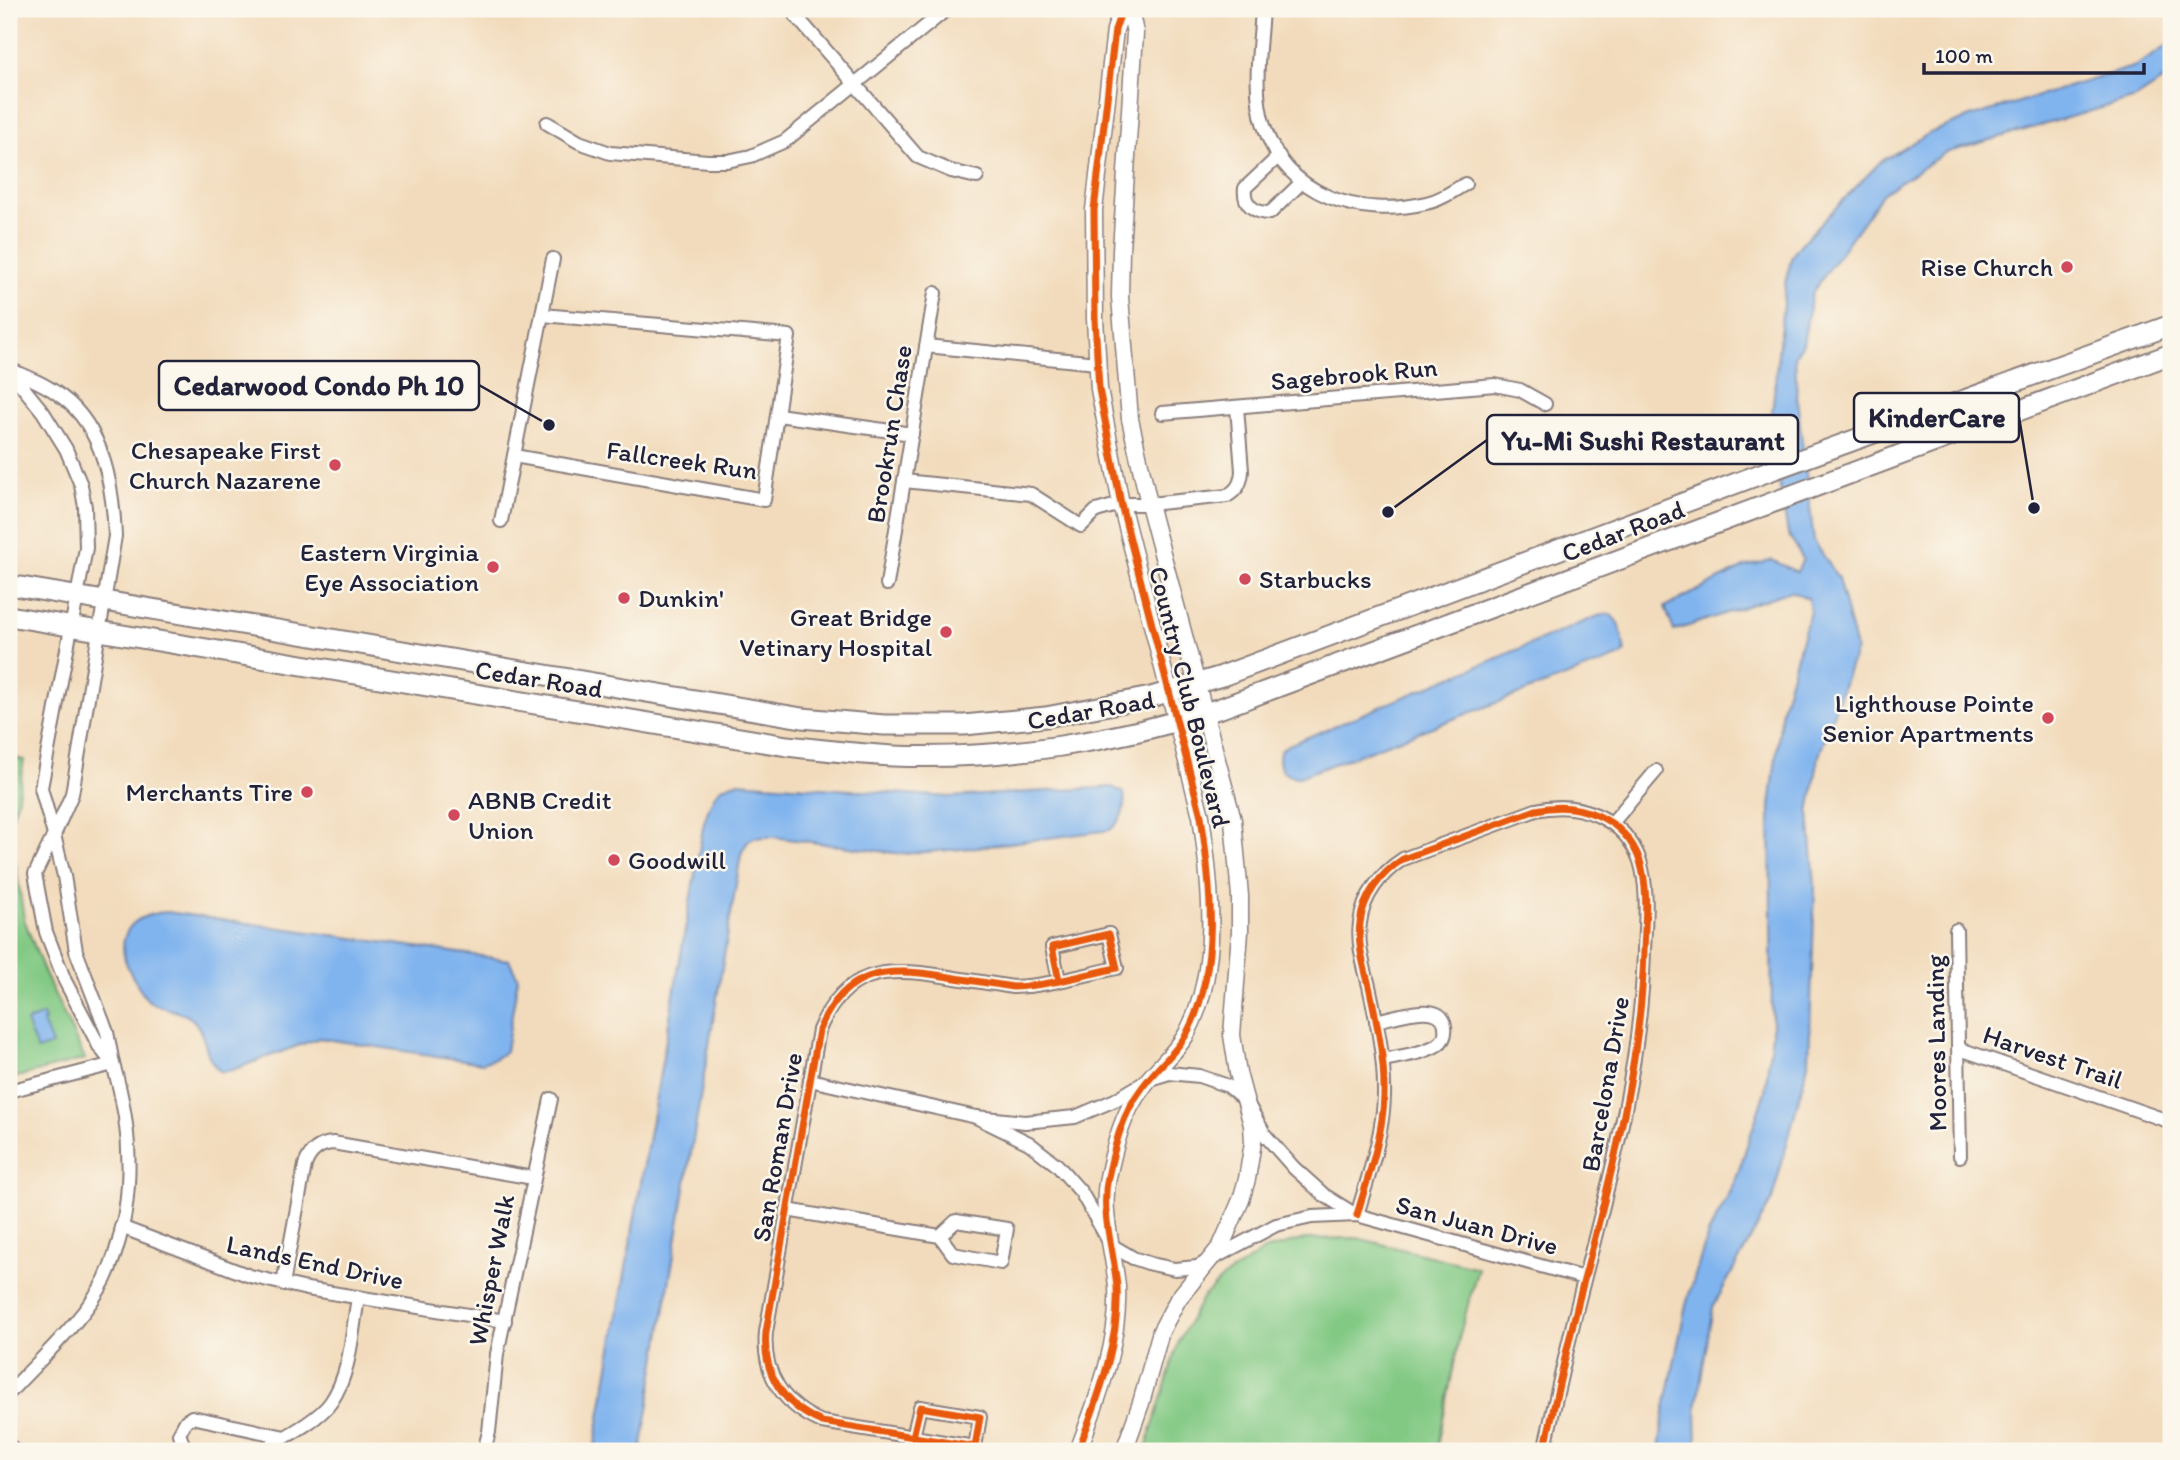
<svg xmlns="http://www.w3.org/2000/svg" width="2180" height="1460" font-family="Itim,sans-serif">
	<style>
		.green { fill: #82c984; stroke: #527660; stroke-width: 2 }
		.water { fill: #80b4ee; stroke: #516b94; stroke-width: 2 }
		.lines { fill: none; stroke-linecap: round; stroke-linejoin: round }
		.street-casing { stroke: #8a7e7c; stroke-width: 16 }
		.secondary-casing { stroke: #8a7e7c; stroke-width: 19 }
		.primary-casing { stroke: #8a7e7c; stroke-width: 23 }
		.street { stroke: #fff; stroke-width: 12 }
		.secondary { stroke: #fff; stroke-width: 16 }
		.primary { stroke: #fff; stroke-width: 19 }
		.cycleway-casing { stroke: #fbf7ec; stroke-width: 11 }
		.cycleway { stroke: #e8590c; stroke-width: 7 }
		.poi-dot { fill: #d1495b; stroke: #fbf7ec; stroke-width: 2.5 }
		.labels { text-anchor: middle; stroke-width: 5; stroke-linejoin: round; paint-order: stroke }
		.poi-label { font-size: 26px; fill: #22223b; stroke: #fbf7ec; text-anchor: end }
		.street-label { font-size: 26px; fill: #22223b; stroke: #fbf7ec }
		.leader { fill: none; stroke: #22223b; stroke-width: 2.5 }
		.callout-dot { fill: #22223b; stroke: #fbf7ec; stroke-width: 2.5 }
		.callout { fill: #fbf7ec; stroke: #22223b; stroke-width: 2.5 }
		.callout-label { font-size: 28px; text-anchor: middle; font-weight: bold; fill: #22223b }
	</style>
	<rect width="100%" height="100%" fill="#fbf7ec"/>
	<filter id="ink" filterUnits="userSpaceOnUse"><feTurbulence type="fractalNoise" baseFrequency=".0143" numOctaves="2"/><feDisplacementMap in="SourceGraphic" scale="14" xChannelSelector="R" yChannelSelector="G"/><feConvolveMatrix kernelMatrix="1 2 1 2 8 2 1 2 1" color-interpolation-filters="sRGB"/></filter>
	<filter id="wash" filterUnits="userSpaceOnUse"><feTurbulence type="fractalNoise" baseFrequency=".00686" numOctaves="4" result="noise"/><feDisplacementMap in="SourceGraphic" scale="28" xChannelSelector="R" yChannelSelector="G"/><feGaussianBlur stdDeviation="1.57" result="paint"/><feColorMatrix in="noise" values="0 0 0 0 0 0 0 0 0 0 0 0 0 0 0 0 0 1.4 0 .05"/><feComposite in="paint" operator="in"/></filter>
	<g filter="url(#wash)">
		<rect width="100%" height="100%" fill="#f2dbbc"/>
		<g class="green">
			<polygon points="9,757 24,760 17,802 9,826"/>
			<polygon points="9,842 16,866 24,919 45,974 85,1059 9,1079"/>
			<polygon points="1357,1238 1478,1268 1460,1334 1437,1451 1145,1451 1179,1341 1202,1298 1224,1277 1265,1250 1305,1239"/>
		</g>
		<g class="water">
			<polygon points="2171,43 2171,75 2136,98 1945,153 1883,193 1812,293 1803,344 1795,356 1797,399 1814,541 1838,578 1856,649 1819,756 1809,813 1815,885 1809,1060 1772,1200 1713,1307 1696,1409 1697,1451 1659,1451 1663,1418 1686,1304 1708,1234 1734,1185 1765,1091 1772,1033 1770,807 1782,708 1810,611 1808,598 1790,591 1674,631 1665,607 1744,567 1772,560 1797,572 1803,559 1788,534 1773,449 1772,414 1785,284 1792,256 1800,245 1880,162 1930,133 1970,117 2136,66"/>
			<path d="M1609,614C1622,622 1622,637 1625,652L1621,656L1299,777C1282,777 1277,766 1280,751L1286,746L1598,616Z"/>
			<path d="M737,782L950,797L1112,787L1124,793C1126,809 1122,820 1110,830L962,849L902,854L773,837C754,837 749,835 741,854L641,1451H594L704,822C712,801 712,787 737,782Z"/>
			<path d="M167,912L509,960L518,978L506,1051L496,1058L482,1063L319,1038L232,1070L221,1072C204,1059 208,1041 197,1025C187,1009 163,1011 149,1001C143,997 138,985 134,979C112,943 124,915 167,912Z"/>
			<polygon points="43,1015 45,1020 43,1022 52,1045 37,1050 26,1022"/>
		</g>
	</g>
	<g filter="url(#ink)">
		<g class="lines">
			<g class="street-casing">
				<g id="street">
					<polyline points="790,9 918,157 951,171 977,177"/>
					<path d="M1262,9C1260,47 1252,89 1264,126C1286,196 1360,219 1426,203C1440,200 1452,192 1465,184"/>
					<polyline points="547,123 579,142 610,153 708,161 727,161 751,156 785,141 947,9"/>
					<path d="M1279,156L1245,188C1243,204 1254,213 1270,213L1302,182"/>
					<polyline points="926,346 1097,363"/>
					<path d="M9,369C27,377 46,384 62,397C104,428 113,487 115,536L72,794L54,835L41,788L86,548L85,507L81,485L66,449L43,412L9,370"/>
					<polyline points="1162,413 1495,385 1520,390 1545,404"/>
					<polyline points="778,415 912,434"/>
					<polyline points="514,456 764,500 789,336 542,315"/>
					<path d="M904,481L1031,494L1081,526L1096,511L1121,504H1149L1227,496C1237,490 1241,484 1242,471L1237,407"/>
					<polyline points="501,521 553,259"/>
					<polyline points="887,584 935,293"/>
					<polyline points="1612,823 1656,771"/>
					<polygon points="54,835 64,876 76,951 107,1032 113,1064 99,1046 65,981 46,932 35,874"/>
					<polyline points="1956,930 1960,1156"/>
					<path d="M1376,1021C1393,1018 1442,999 1445,1026C1446,1034 1445,1040 1437,1045C1423,1054 1400,1056 1384,1060"/>
					<polyline points="1960,1049 2171,1122"/>
					<polyline points="810,1080 976,1117 1025,1122 1075,1117 1115,1100 1150,1079 1169,1073 1199,1076 1228,1086 1246,1101 1265,1135 1294,1168 1324,1195 1356,1215"/>
					<path d="M9,1091L113,1064C134,1133 136,1212 105,1279C86,1318 38,1361 9,1393"/>
					<polyline points="976,1117 1029,1143 1057,1165 1081,1192 1111,1245 1133,1258 1151,1264 1175,1269 1197,1267 1276,1225 1312,1217 1357,1215 1584,1278"/>
					<polyline points="787,1210 940,1236 953,1254 1001,1263 1007,1229 956,1221 940,1236"/>
					<path d="M1357,1215C1368,1177 1383,1136 1384,1096C1385,1059 1377,1023 1369,986C1364,966 1357,944 1360,923C1363,896 1381,873 1403,859L1536,810C1578,800 1625,818 1640,861C1649,890 1645,922 1644,951C1641,1064 1612,1172 1584,1280C1569,1337 1557,1394 1544,1451"/>
					<polyline points="121,1227 250,1276 307,1289 505,1321"/>
					<path d="M283,1284L305,1165C310,1151 319,1144 333,1143L533,1178"/>
					<path d="M913,1437L920,1407L980,1417L975,1447L822,1422C784,1406 762,1374 766,1332L819,1030C845,969 884,967 943,976C966,980 990,983 1013,987C1047,986 1083,975 1117,968L1109,934L1052,947L1059,980"/>
					<polyline points="9,1445 15,1451"/>
					<polyline points="186,1451 179,1434 186,1421 192,1417 285,1437"/>
					<path d="M261,1451C281,1439 318,1421 331,1402C351,1373 352,1331 358,1298"/>
					<polyline points="484,1451 489,1432 497,1354 551,1099"/>
				</g>
			</g>
			<g class="secondary-casing">
				<g id="secondary">
					<path d="M1078,1451C1097,1400 1120,1343 1117,1287C1114,1251 1100,1213 1108,1177C1115,1145 1122,1114 1142,1088C1155,1069 1174,1055 1186,1035C1221,970 1211,886 1201,816L1121,504L1099,389L1095,319L1094,210L1115,30L1122,9"/>
					<polyline points="1124,1451 1141,1403 1161,1331 1178,1299 1221,1246 1241,1200 1247,1179 1253,1142 1252,1125 1238,1073 1232,1035 1240,932 1240,896 1233,820 1149,504 1130,419 1120,297 1121,250 1135,33 1130,9"/>
				</g>
			</g>
			<g class="primary-casing">
				<g id="primary">
					<polyline points="9,585 802,718 884,725 964,725 1046,717 1151,697 1222,676 1758,475 2171,325"/>
					<path d="M9,616L787,746C822,750 858,754 893,756C1003,760 1117,742 1221,708L2171,354"/>
				</g>
			</g>
			<use href="#street" class="street"/>
			<use href="#secondary" class="secondary"/>
			<use href="#primary" class="primary"/>
			<g class="cycleway-casing">
				<g id="cycleway">
					<path d="M1357,1215C1368,1177 1383,1136 1384,1096C1385,1059 1377,1023 1369,986C1364,966 1357,944 1360,923C1363,896 1381,873 1403,859L1536,810C1578,800 1625,818 1640,861C1649,890 1645,922 1644,951C1641,1064 1612,1172 1584,1280C1569,1337 1557,1394 1544,1451"/>
					<path d="M913,1437L920,1407L980,1417L975,1447L822,1422C784,1406 762,1374 766,1332L819,1030C845,969 884,967 943,976C966,980 990,983 1013,987C1047,986 1083,975 1117,968L1109,934L1052,947L1059,980"/>
					<path d="M1078,1451C1097,1400 1120,1343 1117,1287C1114,1251 1100,1213 1108,1177C1115,1145 1122,1114 1142,1088C1155,1069 1174,1055 1186,1035C1221,970 1211,886 1201,816L1121,504L1099,389L1095,319L1094,210L1115,30L1122,9"/>
				</g>
			</g>
			<use href="#cycleway" class="cycleway"/>
		</g>
	</g>
	<g class="poi-dot">
		<circle cx="2067" cy="267" r="7"/>
		<circle cx="335" cy="465" r="7"/>
		<circle cx="493" cy="567" r="7"/>
		<circle cx="1245" cy="579" r="7"/>
		<circle cx="624" cy="598" r="7"/>
		<circle cx="946" cy="632" r="7"/>
		<circle cx="2048" cy="718" r="7"/>
		<circle cx="307" cy="792" r="7"/>
		<circle cx="454" cy="815" r="7"/>
		<circle cx="614" cy="860" r="7"/>
	</g>
	<g class="labels">
		<g class="poi-label">
			<text x="2053" y="276">Rise Church</text>
			<text x="321" y="459">Chesapeake First<tspan x="321" dy="30">Church Nazarene</tspan></text>
			<text x="479" y="561">Eastern Virginia<tspan x="479" dy="30">Eye Association</tspan></text>
			<text x="1259" y="588" text-anchor="start">Starbucks</text>
			<text x="638" y="607" text-anchor="start">Dunkin'</text>
			<text x="932" y="626">Great Bridge<tspan x="932" dy="30">Vetinary Hospital</tspan></text>
			<text x="2034" y="712">Lighthouse Pointe<tspan x="2034" dy="30">Senior Apartments</tspan></text>
			<text x="293" y="801">Merchants Tire</text>
			<text x="468" y="809" text-anchor="start">ABNB Credit<tspan x="468" dy="30">Union</tspan></text>
			<text x="628" y="869" text-anchor="start">Goodwill</text>
		</g>
		<g class="street-label">
			<text transform="translate(1354 374) rotate(-5)" y="9">Sagebrook Run</text>
			<text transform="translate(889 434) rotate(-81)" y="9">Brookrun Chase</text>
			<text transform="translate(682 460) rotate(8)" y="9">Fallcreek Run</text>
			<text transform="translate(1623 531) rotate(-21)" y="9">Cedar Road</text>
			<text transform="translate(539 679) rotate(9)" y="9">Cedar Road</text>
			<text transform="translate(1190 697) rotate(76)" y="9">Country Club Boulevard</text>
			<text transform="translate(1091 710) rotate(-10)" y="9">Cedar Road</text>
			<text transform="translate(1936 1043) rotate(-91)" y="9">Moores Landing</text>
			<text transform="translate(2053 1057) rotate(19)" y="9">Harvest Trail</text>
			<text transform="translate(1605 1084) rotate(-80)" y="9">Barcelona Drive</text>
			<text transform="translate(777 1147) rotate(-80)" y="9">San Roman Drive</text>
			<text transform="translate(1477 1225) rotate(15)" y="9">San Juan Drive</text>
			<text transform="translate(315 1262) rotate(12)" y="9">Lands End Drive</text>
			<text transform="translate(491 1270) rotate(-79)" y="9">Whisper Walk</text>
		</g>
	</g>
	<path class="leader" d="M549 425L479 385M2034 508L2019 417M1388 512L1487 440"/>
	<g class="callout-dot">
		<circle cx="549" cy="425" r="7"/>
		<circle cx="2034" cy="508" r="7"/>
		<circle cx="1388" cy="512" r="7"/>
	</g>
	<g class="callout">
		<rect x="159" y="361" width="320" height="49" rx="7"/>
		<rect x="1854" y="393" width="165" height="49" rx="7"/>
		<rect x="1487" y="415" width="311" height="49" rx="7"/>
	</g>
	<g class="callout-label">
		<text x="319" y="395">Cedarwood Condo Ph 10</text>
		<text x="1937" y="427">KinderCare</text>
		<text x="1643" y="450">Yu-Mi Sushi Restaurant</text>
	</g>
	<rect width="2180" height="1460" fill="none" stroke="#fbf7ec" stroke-width="35"/>
	<path d="M1924 63v10h220v-10" fill="none" stroke="#22223b" stroke-width="3.5"/>
	<text x="1935" y="63" font-size="21" fill="#22223b" stroke="#fbf7ec" stroke-width="5" paint-order="stroke">100 m</text>
</svg>
